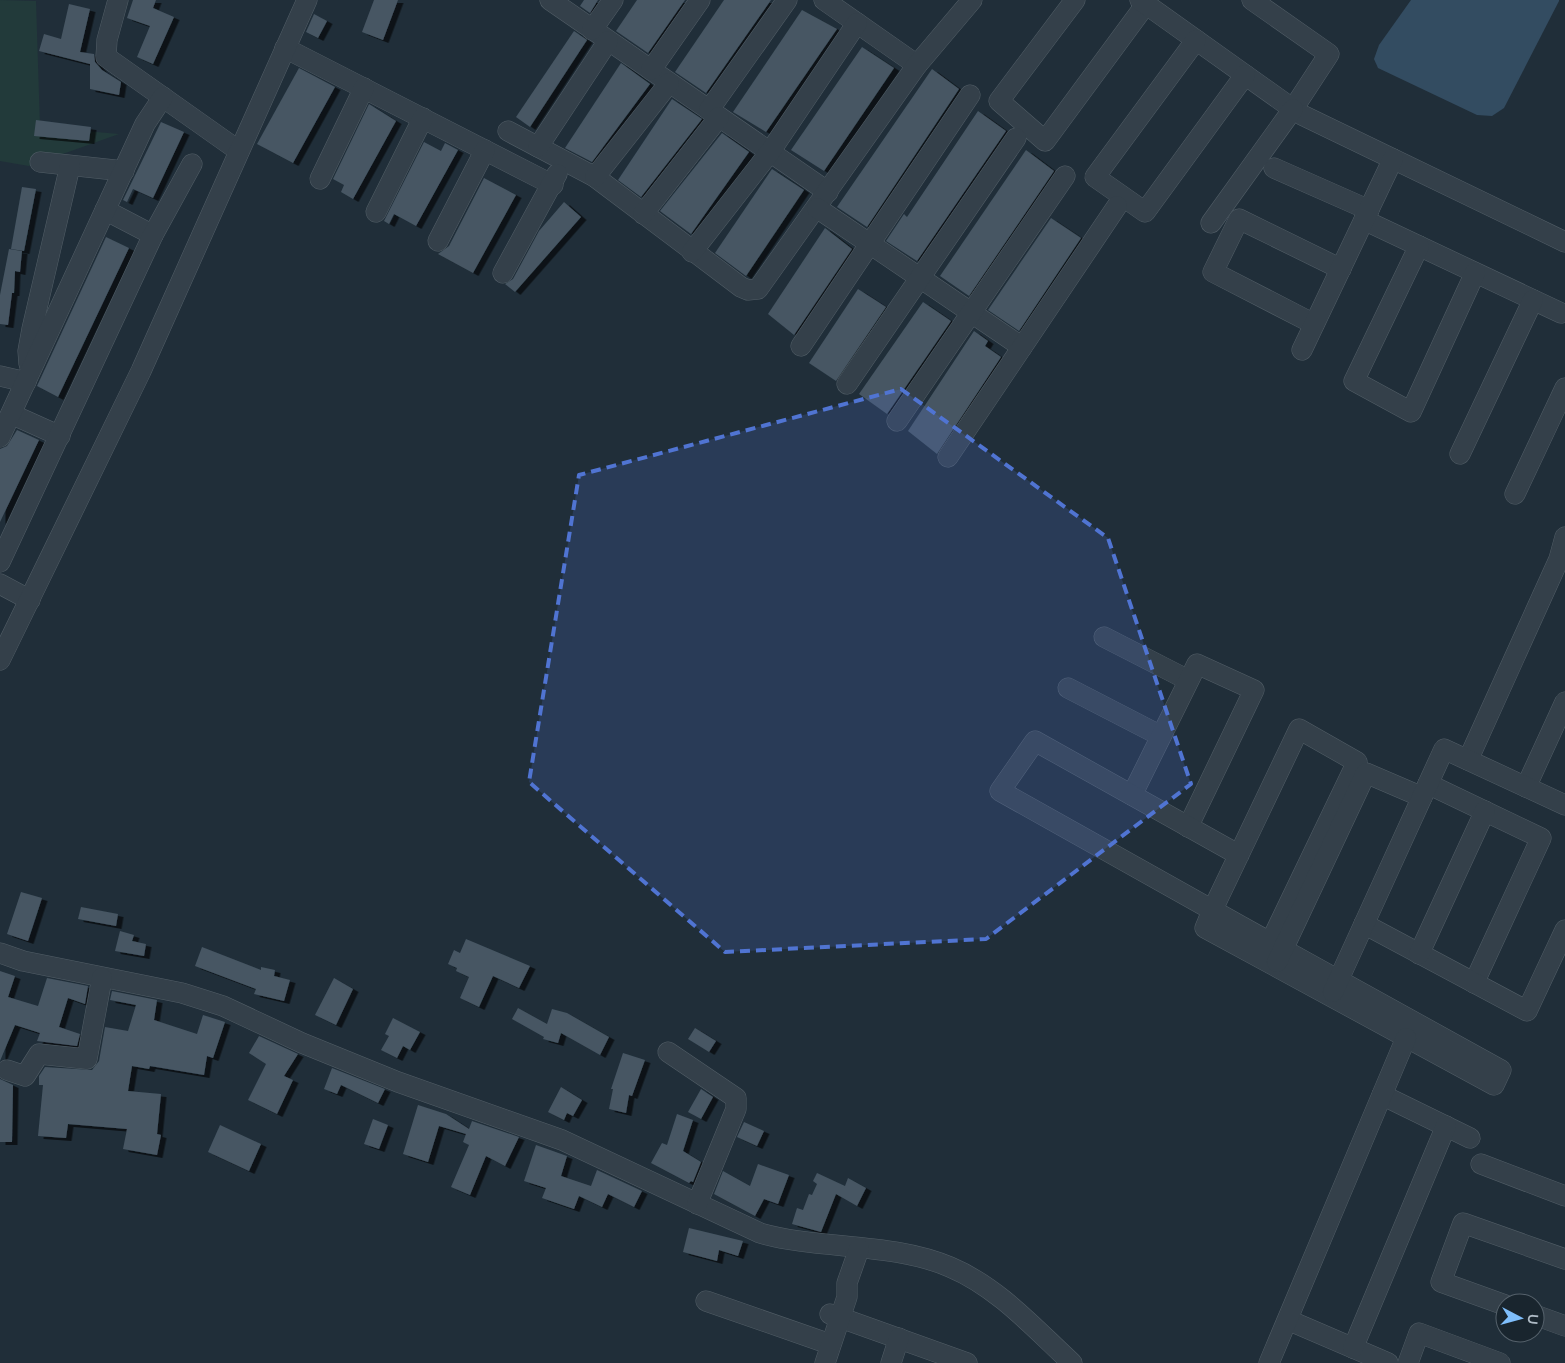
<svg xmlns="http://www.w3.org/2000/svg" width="1565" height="1363" font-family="Raleway,sans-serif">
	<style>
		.green { fill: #223a3a }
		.water { fill: #334c61 }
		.building { fill: #465663; filter: url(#shadow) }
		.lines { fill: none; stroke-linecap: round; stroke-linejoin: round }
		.minor-casing { stroke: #525e67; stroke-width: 21 }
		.minor { stroke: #34404a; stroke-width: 20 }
		.marked { fill: #5074d2; fill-opacity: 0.2; stroke: #5074d2; stroke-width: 4; stroke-dasharray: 10 6; stroke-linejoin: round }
	</style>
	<defs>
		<filter id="shadow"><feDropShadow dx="5.5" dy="3" stdDeviation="0" flood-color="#0009"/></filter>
	</defs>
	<rect width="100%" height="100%" fill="#202e39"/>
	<polygon class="green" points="0,0 36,1 40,127 119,134 29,166 0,161"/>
	<polygon class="water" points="1411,0 1559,0 1559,1 1504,108 1492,116 1477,115 1378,68 1374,59 1379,45"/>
	<g class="building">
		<polygon points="133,0 156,0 153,8 174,17 153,64 137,57 150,26 127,18"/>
		<polygon points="374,0 398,0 383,40 362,32"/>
		<polygon points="584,0 598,0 590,13 580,6"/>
		<polygon points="637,0 685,0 648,53 616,31"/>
		<polygon points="724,0 771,0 706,93 675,72"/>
		<polygon points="69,4 90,9 80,52 94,54 95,62 102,70 121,82 119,95 90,89 90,64 39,51 44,34 61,39"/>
		<polygon points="802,10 837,29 766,132 733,112"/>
		<polygon points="314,14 327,21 318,38 306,32"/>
		<polygon points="574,31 587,40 530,127 516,117"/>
		<polygon points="862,47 894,68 824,171 791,150"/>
		<polygon points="621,63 650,84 592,162 565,148"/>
		<polygon points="299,68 335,87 293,163 257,144"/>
		<polygon points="932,69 959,89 867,227 837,207"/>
		<polygon points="672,99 702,119 641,197 618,180"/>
		<polygon points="369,104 396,121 353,199 341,192 344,185 333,179"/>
		<polygon points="978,111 1006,131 917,261 886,241 904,214 907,217"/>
		<polygon points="36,120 91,127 89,141 34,136"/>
		<polygon points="161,122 184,132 153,198 133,189 127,202 123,200"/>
		<polygon points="722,133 749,152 691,234 660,211"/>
		<polygon points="424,142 441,151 445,143 458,150 416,226 394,214 389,224 384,221"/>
		<polygon points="1026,150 1054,171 969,296 940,276"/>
		<polygon points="772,169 804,190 746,276 715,253"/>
		<polygon points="484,178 516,195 473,273 438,254 449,246"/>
		<polygon points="22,187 36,189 24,251 11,249"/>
		<polygon points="564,202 581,217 515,292 505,284 513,279 539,231"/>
		<polygon points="1051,218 1081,238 1019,331 988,310"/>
		<polygon points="825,228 852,249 794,335 768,314"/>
		<polygon points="106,237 129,248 58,397 37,386"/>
		<polygon points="9,249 22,251 20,272 15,271 14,293 12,293 8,325 0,324 0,295"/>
		<polygon points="858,289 886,307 836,381 809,363"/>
		<polygon points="923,302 951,321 887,414 859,394"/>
		<polygon points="974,331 988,341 985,346 1001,357 937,454 908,431"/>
		<polygon points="17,430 39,440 0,522 0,449 7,446"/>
		<polygon points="21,892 42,898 28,941 7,934"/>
		<polygon points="81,907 118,914 116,926 78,919"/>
		<polygon points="120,931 134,935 132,941 146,944 144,956 115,951"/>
		<polygon points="466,939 530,966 519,988 493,976 479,1007 460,998 469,977 456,971 457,968 448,964 454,950 460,953"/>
		<polygon points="202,947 261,970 261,967 275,970 274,976 290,980 284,1001 254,994 256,989 195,966"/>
		<polygon points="0,971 15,976 8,997 38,1006 47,978 88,986 85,1004 68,998 59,1027 80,1034 77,1046 37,1041 40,1033 15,1025 0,1061"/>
		<polygon points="334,978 353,989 336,1025 315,1015"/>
		<polygon points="112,991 157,1000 154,1020 197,1034 203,1015 225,1022 213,1058 207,1056 204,1075 150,1066 149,1069 132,1066 128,1091 161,1094 157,1134 161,1135 157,1155 123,1149 127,1129 68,1124 66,1138 38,1136 43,1085 39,1085 39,1076 45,1067 92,1070 99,1061 105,1027 128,1031 136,1005 110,1000"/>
		<polygon points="518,1008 547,1024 552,1009 567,1013 609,1037 600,1055 561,1033 558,1043 543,1039 544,1037 512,1019"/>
		<polygon points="393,1018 420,1032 410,1050 403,1046 397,1058 381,1050 389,1036 385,1034"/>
		<polygon points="695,1028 716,1041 709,1052 688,1039"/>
		<polygon points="259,1036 298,1054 284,1076 293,1080 277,1114 248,1100 266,1064 249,1053"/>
		<polygon points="623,1053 645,1060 632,1096 629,1095 626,1113 609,1109 613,1089 611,1089"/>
		<polygon points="332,1068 385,1089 378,1103 341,1085 337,1094 324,1089"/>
		<polygon points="0,1079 13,1085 12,1142 0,1142"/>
		<polygon points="561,1087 582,1100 573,1116 567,1113 564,1120 548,1112"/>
		<polygon points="701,1089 713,1097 701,1119 688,1112"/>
		<polygon points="418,1105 446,1114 469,1129 472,1121 519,1137 505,1166 486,1156 470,1195 451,1187 469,1145 463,1142 466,1134 439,1126 428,1162 403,1154"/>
		<polygon points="677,1114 693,1120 683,1151 701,1162 693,1182 691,1181 689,1183 651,1163 662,1143 667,1145"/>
		<polygon points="373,1119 388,1125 379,1149 364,1144"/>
		<polygon points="744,1122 764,1131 757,1146 737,1137"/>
		<polygon points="220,1125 261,1144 249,1171 208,1152"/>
		<polygon points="536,1145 567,1156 561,1176 591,1186 597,1170 642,1191 634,1207 608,1194 602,1207 579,1196 574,1209 542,1198 546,1188 524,1181"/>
		<polygon points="758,1164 789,1175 778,1204 764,1199 755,1216 714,1194 723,1171 750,1186"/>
		<polygon points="817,1173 845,1186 848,1178 866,1188 857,1206 836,1194 821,1232 792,1224 797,1208 803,1210 809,1194 812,1195 817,1184 813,1181"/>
		<polygon points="689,1228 743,1241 738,1256 719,1250 717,1261 683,1252"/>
	</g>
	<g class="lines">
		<g class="minor-casing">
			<g id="minor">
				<polyline points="118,0 107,40 106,57 239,151"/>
				<polyline points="550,0 828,192"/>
				<polyline points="824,0 917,65"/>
				<polyline points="1075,0 999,101 1045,141 1146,4"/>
				<polyline points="1140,0 1293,109 1329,54 1252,0"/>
				<polyline points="592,30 613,0"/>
				<polyline points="1196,40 1095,177 1145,212 1245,75"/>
				<polyline points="285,48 553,185"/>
				<polyline points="651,70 700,0"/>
				<polyline points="709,110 787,0"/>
				<polyline points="1302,115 1565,242"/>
				<polyline points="508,131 595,177 741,287 748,290 758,289 917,65 972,0"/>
				<polyline points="538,147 608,41"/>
				<polyline points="40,162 124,171"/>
				<polyline points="1274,168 1369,210"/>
				<polyline points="595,177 669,83"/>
				<polyline points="320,179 364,88"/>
				<polyline points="817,208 1022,347"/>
				<polyline points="105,210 153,235"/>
				<polyline points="376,212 423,118"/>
				<polyline points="643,214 719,117"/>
				<polyline points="1364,220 1561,313"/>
				<polyline points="1211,223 1293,109"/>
				<polyline points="438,241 485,150"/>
				<polyline points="1419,246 1354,381 1411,412 1475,273"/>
				<polyline points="692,252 770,152 857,23"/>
				<polyline points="503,273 557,174"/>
				<polyline points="1314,324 1213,272 1239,219 1341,269"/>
				<polyline points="801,346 970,95"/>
				<polyline points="1302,350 1393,159"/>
				<polyline points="29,364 28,351 32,329 70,166"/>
				<polyline points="0,376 26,382"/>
				<polyline points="847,384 1016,138"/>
				<polyline points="11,414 60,436"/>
				<polyline points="897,421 1065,176"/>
				<polyline points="0,437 145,124 163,97"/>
				<polyline points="1460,454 1533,300"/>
				<polyline points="948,457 1117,206"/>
				<polyline points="1515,494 1565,388"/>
				<polyline points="0,562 153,235 192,164"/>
				<polyline points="0,584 30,600"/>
				<polyline points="1104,637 1188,680"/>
				<polyline points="0,660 141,371 307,0"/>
				<polyline points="1068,688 1161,736"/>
				<polyline points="1468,760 1559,559 1565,537"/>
				<polyline points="1428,784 1541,838 1474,983"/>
				<polyline points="1526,787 1565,702"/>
				<polyline points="1132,795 1197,664 1254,690 1188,827"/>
				<path d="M1239,855L1035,741L1000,791C1166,885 1334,978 1501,1070L1494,1085L1205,928L1212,911L1299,729L1357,762L1270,943"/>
				<polyline points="1364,924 1527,1011 1565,930"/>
				<path d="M0,953L23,961L182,993L223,1006L302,1043L398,1082L562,1140L760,1233C820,1250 892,1242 950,1267C998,1287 1035,1329 1072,1363"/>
				<polyline points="1419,954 1485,811"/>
				<polyline points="1277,962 1366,773 1422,797"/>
				<polyline points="1333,992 1444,749 1565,805"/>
				<polyline points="668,1052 736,1098 736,1109 697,1204"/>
				<polyline points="7,1070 25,1076 39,1054 87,1059 102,978"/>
				<polyline points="1382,1095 1470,1138"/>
				<polyline points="1481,1164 1565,1196"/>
				<polyline points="706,1301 821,1341"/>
				<polyline points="1505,1305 1441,1282 1463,1223 1565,1259"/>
				<polyline points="830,1314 967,1363"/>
				<polyline points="1535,1315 1565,1326"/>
				<polyline points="1288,1320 1388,1363"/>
				<polyline points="1353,1348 1446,1126"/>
				<polyline points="825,1363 847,1297 847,1283 859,1249"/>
				<polyline points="891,1363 899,1338"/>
				<polyline points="1269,1363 1406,1038"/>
				<polyline points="1408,1363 1419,1333 1500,1363"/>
			</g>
		</g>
		<use href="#minor" class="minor"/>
	</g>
	<path class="marked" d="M901,389L1108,538L1191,784L986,939L725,952L529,782L579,475Z"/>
	<g transform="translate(1520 1318) rotate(96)"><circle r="24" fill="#19252e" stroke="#55616b"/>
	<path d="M0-4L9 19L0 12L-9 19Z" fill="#7fbefb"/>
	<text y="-8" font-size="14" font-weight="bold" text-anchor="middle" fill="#afbbc6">U</text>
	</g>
</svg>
